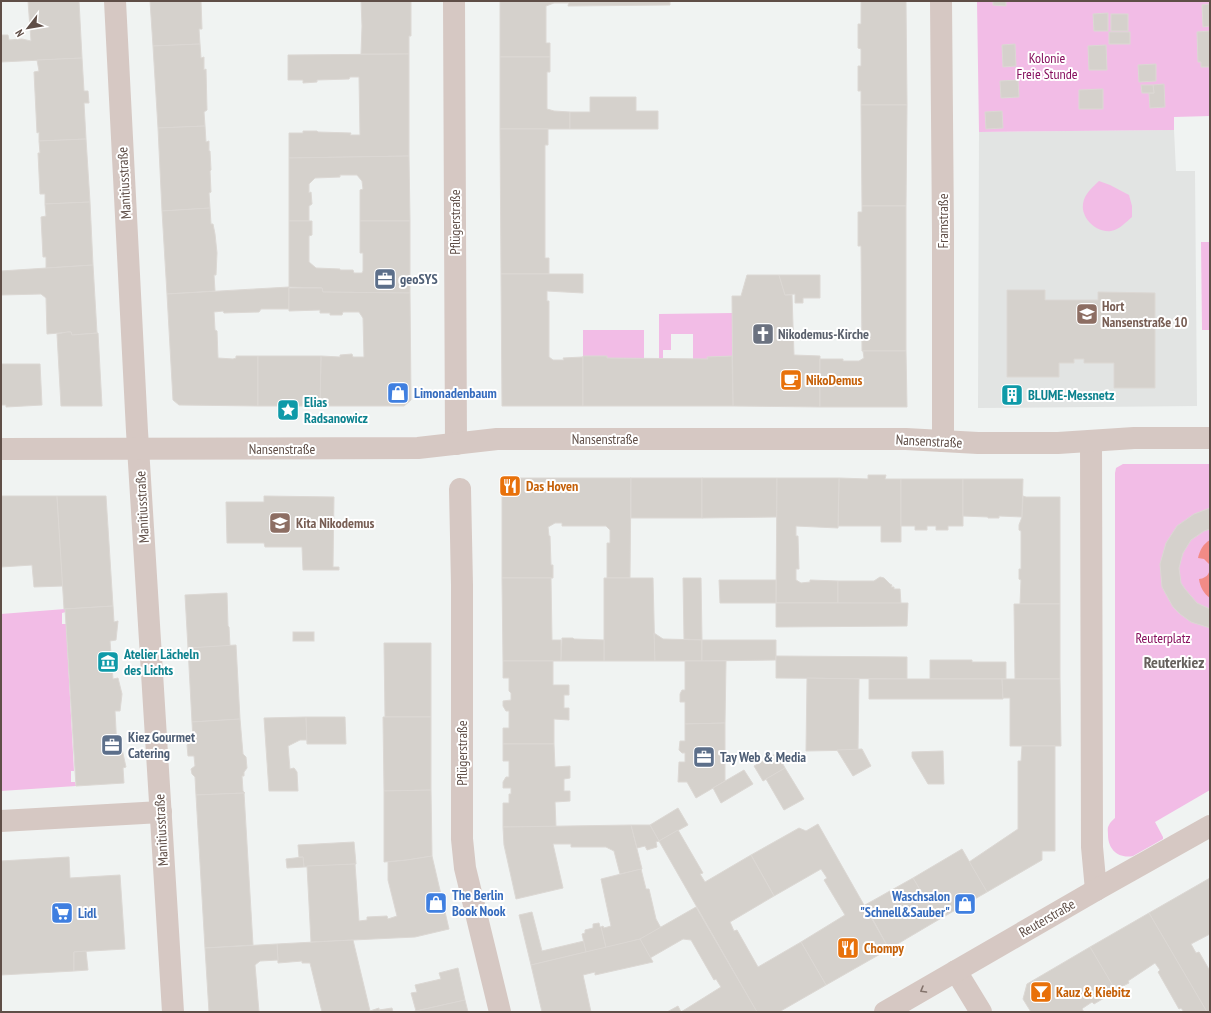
<svg xmlns="http://www.w3.org/2000/svg" width="1211" height="1013" font-family="'PT Sans Narrow',sans-serif">
	<style>
		.education { fill: #e2e4e3 }
		.green { fill: #f2bce6 }
		.water { fill: #f28b86 }
		.building { fill: #d5d1cc; stroke: #dcd8d4 }
		.lines { fill: none; stroke-linecap: round; stroke-linejoin: round }
		.minor { stroke: #d6c8c3; stroke-width: 22 }
		.oneway { stroke: #83736c }
		.labels { text-anchor: middle; stroke-width: 4; stroke-linejoin: round; paint-order: stroke }
		.park-label { font-size: 14px; fill: #87115f; stroke: #fff }
		.street-label { font-size: 14px; fill: #5f4e47; stroke: #fff }
		.service-label { font-size: 14px; font-weight: bold; fill: #4e5e75; stroke: #fff; text-anchor: start }
		.education-label { font-size: 14px; font-weight: bold; fill: #785e54; stroke: #fff; text-anchor: start }
		.worship-label { font-size: 14px; font-weight: bold; fill: #5b616d; stroke: #fff; text-anchor: start }
		.food-label { font-size: 14px; font-weight: bold; fill: #c56008; stroke: #fff; text-anchor: start }
		.shop-label { font-size: 14px; font-weight: bold; fill: #366cbe; stroke: #fff; text-anchor: start }
		.culture-label { font-size: 14px; font-weight: bold; fill: #0d838f; stroke: #fff; text-anchor: start }
		.quarter-label { font-size: 16px; font-weight: bold; fill: #66605c; stroke: #fff }
	</style>
	<rect width="100%" height="100%" fill="#f0f3f2"/>
	<polygon class="education" points="1174,130 1176,171 1195,171 1197,406 978,408 979,132"/>
	<g class="green">
		<polygon points="977,1 1210,1 1210,116 1174,117 1174,130 979,132"/>
		<path d="M1099,181L1110,185L1129,195L1132,206V217C1126,222 1119,230 1111,231C1096,233 1081,218 1083,204C1084,194 1093,187 1099,181Z"/>
		<polygon points="1201,242 1210,242 1210,330 1202,330"/>
		<polygon points="733,313 732,356 708,357 708,359 693,359 693,334 671,334 671,350 663,350 663,359 659,359 659,314"/>
		<polygon points="583,330 644,330 644,359 607,358 607,356 583,356"/>
		<path d="M1123,464H1210V790L1155,822L1163,837V839L1133,856C1118,859 1108,849 1108,835C1108,831 1107,828 1109,825C1110,822 1113,820 1115,818V473L1116,468Z"/>
		<polygon points="65,609 66,612 62,613 62,624 66,624 74,771 71,771 71,782 75,782 76,786 1,791 1,614"/>
	</g>
	<path class="water" d="M1210,540V598C1204,594 1200,587 1199,579C1208,578 1211,572 1209,564L1204,559L1198,558C1200,550 1203,544 1210,540Z"/>
	<g class="building">
		<polygon points="28,1 79,1 82,58 1,62 1,35 8,35 9,40 22,39 31,41"/>
		<polygon points="150,1 201,1 202,29 199,29 200,44 153,46"/>
		<polygon points="361,1 411,1 411,36 409,36 409,54 361,54 362,26"/>
		<polygon points="500,1 569,1 569,3 554,3 546,6 546,43 550,43 550,57 500,57"/>
		<polygon points="569,1 670,1 670,5 568,6"/>
		<polygon points="861,1 906,1 907,105 861,105 861,91 858,91 858,66 861,66 861,49 858,48 858,24 861,24"/>
		<polygon points="993,1 1006,1 1006,6 993,5"/>
		<polygon points="1210,4 1210,26 1203,27 1202,5"/>
		<polygon points="1108,13 1108,31 1094,31 1093,14"/>
		<rect x="1111" y="14" width="17" height="17"/>
		<polygon points="1210,31 1210,67 1201,67 1201,62 1198,62 1197,32"/>
		<rect x="1109" y="32" width="21" height="12"/>
		<polygon points="200,44 201,58 204,57 204,70 206,69 207,110 204,112 205,126 158,128 153,46"/>
		<polygon points="1015,44 1016,66 1003,67 1002,45"/>
		<polygon points="1106,45 1107,70 1089,70 1088,46"/>
		<polygon points="409,54 409,156 289,158 289,133 303,133 303,131 317,131 318,132 351,133 350,135 360,135 359,77 350,77 349,79 317,80 317,82 303,83 303,80 288,80 288,55"/>
		<polygon points="500,57 550,57 550,72 547,72 547,109 554,111 570,112 570,129 500,129"/>
		<polygon points="82,58 84,91 88,91 89,103 84,103 86,139 39,141 39,132 37,133 34,72 39,71 37,60"/>
		<polygon points="1156,64 1156,81 1139,82 1138,65"/>
		<polygon points="1018,80 1019,97 1001,98 1000,81"/>
		<polygon points="1164,84 1165,107 1150,108 1149,93 1154,93 1153,85"/>
		<polygon points="1141,85 1153,85 1154,93 1142,93"/>
		<polygon points="1103,89 1103,109 1079,109 1079,90"/>
		<polygon points="590,97 636,97 636,111 658,111 658,129 570,129 570,112 590,112"/>
		<polygon points="861,105 907,105 906,206 862,206"/>
		<polygon points="1002,111 1003,128 986,129 985,112"/>
		<polygon points="205,126 206,142 209,141 209,151 210,151 211,170 210,171 211,192 209,193 210,208 162,211 158,128"/>
		<polygon points="500,129 548,129 548,145 545,145 545,258 549,258 549,274 501,274"/>
		<polygon points="86,139 90,202 45,204 45,194 40,194 38,153 40,153 39,141"/>
		<polygon points="409,156 410,221 360,221 360,190 363,189 362,181 357,175 340,175 340,177 315,178 309,184 309,193 311,192 312,204 309,206 309,221 289,221 289,158"/>
		<polygon points="90,202 93,265 46,268 46,257 43,257 41,217 46,216 45,204"/>
		<polygon points="862,206 906,206 906,351 862,351 861,246 858,246 858,212 862,212"/>
		<polygon points="210,208 211,224 213,224 215,234 217,253 216,275 214,275 215,291 167,294 162,211"/>
		<polygon points="289,221 312,221 312,235 309,236 309,262 316,268 340,269 340,270 353,270 354,273 362,273 363,271 363,253 360,253 360,221 410,221 410,293 323,292 322,288 289,287"/>
		<polygon points="93,265 97,333 72,335 71,332 47,334 46,298 41,294 1,295 1,271"/>
		<polygon points="501,274 583,274 583,293 547,291 547,301 549,301 549,357 553,360 564,360 563,358 583,357 583,406 502,406"/>
		<polygon points="747,275 779,275 785,295 792,295 794,355 820,356 820,407 733,406 732,296 741,296"/>
		<polygon points="779,275 820,275 820,298 803,298 803,303 795,303 795,294 785,295"/>
		<polygon points="289,287 289,309 261,309 259,312 224,313 223,311 214,312 215,330 217,331 218,358 233,359 236,358 236,356 258,356 258,406 179,405 173,400 167,294"/>
		<polygon points="289,288 322,288 323,292 410,293 411,400 404,406 320,406 321,356 340,357 340,355 352,354 353,357 364,357 363,318 359,312 343,312 342,315 330,315 330,313 320,313 320,310 289,311"/>
		<polygon points="1007,290 1045,290 1045,300 1098,300 1098,292 1155,293 1155,388 1114,388 1114,363 1084,363 1084,359 1074,359 1074,363 1059,363 1059,377 1007,377"/>
		<polygon points="67,332 71,332 72,335 98,333 102,406 61,406 57,334"/>
		<polygon points="863,351 906,351 907,407 820,407 820,359 843,359 843,361 859,361 864,358"/>
		<polygon points="258,356 321,356 320,406 258,406"/>
		<polygon points="583,356 607,356 607,358 708,359 707,357 732,356 733,406 583,406"/>
		<polygon points="1,364 40,364 42,405 6,407 6,405 1,405"/>
		<polygon points="1008,385 1017,385 1017,405 1008,404"/>
		<polygon points="868,475 886,475 885,479 901,479 901,542 881,542 881,526 838,526 839,478 868,479"/>
		<polygon points="507,478 631,478 630,578 607,578 607,543 610,543 610,530 606,526 562,526 562,523 555,523 548,527 549,536 550,536 551,565 553,565 553,578 502,578 502,484"/>
		<rect x="631" y="478" width="71" height="40"/>
		<polygon points="702,478 777,478 777,517 702,518"/>
		<polygon points="777,478 839,478 838,528 796,526 796,536 798,536 799,569 796,569 796,580 801,583 810,582 810,580 838,581 838,603 776,603"/>
		<polygon points="901,479 963,479 963,526 948,526 948,530 936,530 936,526 927,526 927,530 915,530 915,526 901,526"/>
		<polygon points="963,479 1023,479 1022,517 999,516 999,518 988,518 988,517 963,516"/>
		<polygon points="1,496 57,496 63,586 34,587 32,565 1,567"/>
		<polygon points="57,496 106,496 113,606 64,609"/>
		<polygon points="264,496 334,497 333,567 339,567 339,570 303,570 302,547 265,547 264,543 227,543 226,502 264,502"/>
		<polygon points="1023,496 1026,497 1060,497 1060,604 1020,604 1021,580 1019,579 1019,569 1021,569 1021,531 1019,530 1019,525 1022,517"/>
		<polygon points="1210,508 1210,529 1204,531 1191,540 1183,553 1179,568 1181,583 1185,589 1197,603 1210,609 1210,628 1191,622 1180,614 1173,607 1162,587 1160,564 1166,543 1177,526 1194,514"/>
		<polygon points="880,577 884,578 890,584 892,585 891,587 894,587 894,589 900,589 901,604 838,603 838,581 874,581"/>
		<polygon points="502,578 551,578 552,640 561,640 561,661 503,661"/>
		<polygon points="604,578 653,578 655,661 604,661"/>
		<polygon points="683,578 701,578 702,640 684,639"/>
		<polygon points="719,580 776,580 776,603 720,603"/>
		<polygon points="227,593 228,626 229,627 230,646 188,648 185,595"/>
		<polygon points="776,603 908,603 907,626 776,627"/>
		<polygon points="1014,604 1060,604 1060,679 1015,679"/>
		<polygon points="113,606 114,622 118,621 116,640 110,641 113,679 118,678 122,694 120,711 115,711 117,749 122,749 126,767 123,768 124,783 76,786 65,609"/>
		<rect x="293" y="632" width="21" height="9"/>
		<polygon points="654,633 663,639 702,640 702,661 655,661"/>
		<polygon points="562,638 573,638 574,639 604,640 604,661 561,661"/>
		<polygon points="702,640 776,640 776,660 702,661"/>
		<polygon points="384,643 431,643 431,717 385,717"/>
		<polygon points="236,645 240,719 192,722 188,648"/>
		<polygon points="776,656 907,657 907,679 776,678"/>
		<polygon points="930,660 972,660 972,662 1006,662 1006,679 930,679"/>
		<polygon points="503,661 553,661 553,685 569,685 569,695 564,695 564,708 569,708 569,720 554,719 554,744 503,744 503,728 509,728 509,711 506,711 503,706 503,701 511,700 511,693 509,691 509,678 503,678"/>
		<polygon points="685,661 726,661 725,723 685,724 685,702 680,702 680,694 682,690 685,690"/>
		<polygon points="807,678 859,679 858,750 806,751"/>
		<polygon points="869,679 1002,679 1003,699 869,699"/>
		<polygon points="1002,679 1060,679 1061,746 1010,746 1010,698 1003,698"/>
		<polygon points="306,717 307,740 300,740 288,746 290,769 294,768 297,772 298,791 269,791 264,718"/>
		<polygon points="306,717 345,717 346,744 307,744"/>
		<polygon points="383,717 431,717 431,790 384,791"/>
		<polygon points="240,719 243,754 246,757 247,768 244,772 244,776 242,776 243,791 245,793 196,795 195,777 192,774 191,769 195,766 194,756 188,756 187,745 193,739 192,722"/>
		<polygon points="725,723 725,781 696,798 687,782 678,782 679,762 685,762 685,753 682,753 679,750 680,741 685,741 685,724"/>
		<polygon points="503,744 554,744 555,767 570,766 570,778 564,779 564,791 570,791 570,801 555,802 556,827 503,827 503,803 509,803 509,794 511,794 511,788 503,788 503,782 506,777 509,777 509,761 503,761"/>
		<polygon points="1022,746 1055,746 1055,851 1042,851 1042,860 987,892 969,862 1018,829 1018,761 1021,761"/>
		<polygon points="862,749 871,766 853,776 837,750"/>
		<polygon points="943,751 944,784 928,784 912,757 912,752"/>
		<polygon points="777,753 785,768 763,781 754,766"/>
		<polygon points="785,768 804,799 784,810 766,779"/>
		<polygon points="744,770 753,784 721,803 713,788"/>
		<polygon points="431,790 432,856 407,860 384,862 384,791"/>
		<polygon points="244,793 253,945 205,948 196,795"/>
		<polygon points="678,808 688,825 659,841 650,825"/>
		<polygon points="818,824 889,949 826,985 801,942 845,915 824,880 827,878 821,869 774,896 751,855 799,828 806,831"/>
		<polygon points="631,825 642,869 620,874 614,851 606,847 571,847 571,844 553,844 563,888 516,899 504,845 503,827"/>
		<polygon points="631,825 650,825 659,841 656,842 657,847 647,850 645,846 637,848"/>
		<polygon points="678,830 703,873 700,874 705,882 751,855 774,896 730,922 734,931 737,930 758,967 801,942 826,985 779,1012 757,1012 659,841"/>
		<polygon points="354,842 356,864 304,867 303,857 299,857 298,845"/>
		<polygon points="962,849 987,892 938,920 913,878"/>
		<polygon points="432,856 449,929 415,937 311,942 307,866 355,864 359,921 367,920 367,917 387,916 388,919 397,916 388,880 388,862 407,860"/>
		<polygon points="69,857 70,878 120,875 125,949 74,952 74,971 1,975 1,861"/>
		<polygon points="303,857 304,867 287,868 286,859"/>
		<polygon points="641,869 646,889 649,889 656,919 661,928 640,939 606,948 601,927 603,926 604,928 611,926 601,879"/>
		<polygon points="913,878 938,920 889,949 865,905"/>
		<polygon points="1210,878 1210,934 1191,944 1196,953 1199,952 1210,971 1210,1012 1207,1012 1149,913"/>
		<polygon points="696,907 757,1012 681,1012 721,987 716,979 714,980 691,940 683,939 650,958 640,939"/>
		<polygon points="532,912 542,951 584,941 586,952 531,965 519,915"/>
		<polygon points="1149,913 1207,1012 1184,1012 1181,1008 1179,1009 1158,972 1160,970 1155,963 1128,981 1129,983 1115,990 1090,947"/>
		<polygon points="599,923 600,927 601,927 606,948 586,952 582,934 585,933 585,930 593,928 593,924"/>
		<polygon points="640,939 653,962 595,975 595,972 583,975 591,1012 542,1012 531,965"/>
		<polygon points="353,940 370,1011 379,1008 379,1010 392,1008 393,1012 322,1012 310,963 302,963 302,961 278,963 277,944"/>
		<polygon points="277,944 278,960 260,961 255,965 259,1012 209,1012 205,948"/>
		<polygon points="1090,947 1116,991 1094,1004 1092,1002 1083,1008 1082,1009 1084,1012 1031,1012 1023,999 1027,984"/>
		<polygon points="86,951 88,970 74,971 74,952"/>
		<polygon points="458,968 465,1000 416,1011 411,993 417,992 415,985 441,979 439,973"/>
		<polygon points="465,1000 468,1012 411,1012 416,1011"/>
		<polygon points="678,1006 681,1012 667,1012"/>
	</g>
	<g class="lines">
		<g class="minor">
			<polyline points="115,1 137,431 173,1012"/>
			<polyline points="454,1 456,444"/>
			<polyline points="941,1 943,233 943,441"/>
			<polyline points="1091,441 1092,847 1096,890"/>
			<polyline points="1,449 418,448 497,439 906,439 978,443 1058,443 1134,438 1210,438"/>
			<polyline points="460,489 462,585 462,839 465,868 500,1012"/>
			<polyline points="1,821 161,812"/>
			<polyline points="956,971 981,1012"/>
			<polyline points="885,1012 1096,890 1210,826"/>
		</g>
	</g>
	<defs><path id="oneway-chevron" d="M-2-3.5L2.5 0L-2 3.5" fill="none" stroke-width="1.6" stroke-linecap="round" stroke-linejoin="round"/></defs>
	<use class="oneway" href="#oneway-chevron" transform="translate(923 990) rotate(150)"/>
	<defs>
		<g id="office-square" transform="scale(1.15)"><rect x="-9" y="-9" width="18" height="18" rx="4" fill="#5c6f8a" stroke="#fff"/><path d="M-6-3h4V-5.5h4V-3h4V5H-6ZM-1-4.5V-3h2v-1.5ZM-6 0V1H6V0Z" fill="#fff"/></g>
		<g id="school-square" transform="scale(1.15)"><rect x="-9" y="-9" width="18" height="18" rx="4" fill="#8d6e63" stroke="#fff"/><path d="M0-5L7-2L0 1L-7-2ZM-4 1L0 2.5L4 1V4Q0 6-4 4Z" fill="#fff"/></g>
		<g id="church-square" transform="scale(1.15)"><rect x="-9" y="-9" width="18" height="18" rx="4" fill="#6b7280" stroke="#fff"/><path d="M-1.2-6h2.4v3.5h3.3v2.4h-3.3V6h-2.4V-.1h-3.3v-2.4h3.3Z" fill="#fff"/></g>
		<g id="cafe-square" transform="scale(1.15)"><rect x="-9" y="-9" width="18" height="18" rx="4" fill="#e8710a" stroke="#fff"/><path d="M-5.5-4.5H6V0H3Q3 3.5 0 3.5H-2.5Q-5.5 3.5-5.5 0ZM3-3.2v2h1.7v-2ZM-6 4.5H4V6H-6Z" fill="#fff"/></g>
		<g id="shop-square" transform="scale(1.15)"><rect x="-9" y="-9" width="18" height="18" rx="4" fill="#3f7fe0" stroke="#fff"/><path d="M-5-2.5h2.3a2.7 3.5 0 0 1 5.4 0H5L5.5 6h-11ZM-1.5-2.5h3a1.5 2.3 0 0 0-3 0Z" fill="#fff"/></g>
		<g id="building-square" transform="scale(1.15)"><rect x="-9" y="-9" width="18" height="18" rx="4" fill="#0f9aa8" stroke="#fff"/><path d="M-4-6H4V6H1V3H-1V6H-4ZM-2.5-4.3h1.7v1.8h-1.7ZM.8-4.3h1.7v1.8H.8ZM-2.5-1h1.7V.8h-1.7ZM.8-1h1.7V.8H.8Z" fill="#fff"/></g>
		<g id="sight-square" transform="scale(1.15)"><rect x="-9" y="-9" width="18" height="18" rx="4" fill="#0f9aa8" stroke="#fff"/><path d="M0-6L1.8-2.2L6-1.7L2.9 1.2L3.7 5.4L0 3.3L-3.7 5.4L-2.9 1.2L-6-1.7L-1.8-2.2Z" fill="#fff"/></g>
		<g id="restaurant-square" transform="scale(1.15)"><rect x="-9" y="-9" width="18" height="18" rx="4" fill="#e8710a" stroke="#fff"/><path d="M-5-6h1v4h1v-4h1v4h1v-4h1v5L-1.5 .5V6h-2V.5L-5-1ZM5-6V6H3V1.5H1.5Q1.5-4 5-6Z" fill="#fff"/></g>
		<g id="museum-square" transform="scale(1.15)"><rect x="-9" y="-9" width="18" height="18" rx="4" fill="#0f9aa8" stroke="#fff"/><path d="M0-6L6-3V-2H-6V-3ZM-5-1h2V3h-2ZM-1-1h2V3h-2ZM3-1h2V3H3ZM-6 4H6V6H-6Z" fill="#fff"/></g>
		<g id="supermarket-square" transform="scale(1.15)"><rect x="-9" y="-9" width="18" height="18" rx="4" fill="#3f7fe0" stroke="#fff"/><path d="M-6-5.5h2.5l.6 2H6L4.5 2H-2.5L-4.4-4H-6ZM-1.5 3.2a1.3 1.3 0 1 0 .1 0ZM3 3.2a1.3 1.3 0 1 0 .1 0Z" fill="#fff"/></g>
		<g id="bar-square" transform="scale(1.15)"><rect x="-9" y="-9" width="18" height="18" rx="4" fill="#e8710a" stroke="#fff"/><path d="M-6-5H6L.8 .8V4.5H3.5V6h-7V4.5H-.8V.8Z" fill="#fff"/></g>
	</defs>
	<g fill-rule="evenodd">
		<use href="#office-square" x="385" y="279"/>
		<use href="#school-square" x="1087" y="314"/>
		<use href="#church-square" x="763" y="334"/>
		<use href="#cafe-square" x="791" y="380"/>
		<use href="#shop-square" x="398" y="393"/>
		<use href="#building-square" x="1012" y="395"/>
		<use href="#sight-square" x="288" y="410"/>
		<use href="#restaurant-square" x="510" y="486"/>
		<use href="#school-square" x="280" y="523"/>
		<use href="#museum-square" x="108" y="662"/>
		<use href="#office-square" x="112" y="745"/>
		<use href="#office-square" x="704" y="757"/>
		<use href="#shop-square" x="436" y="903"/>
		<use href="#shop-square" x="965" y="904"/>
		<use href="#supermarket-square" x="62" y="913"/>
		<use href="#restaurant-square" x="848" y="948"/>
		<use href="#bar-square" x="1041" y="992"/>
	</g>
	<g class="labels">
		<g class="park-label">
			<text x="1047" y="63">Kolonie<tspan x="1047" dy="16">Freie Stunde</tspan></text>
			<text x="1163" y="643">Reuterplatz</text>
		</g>
		<g class="street-label">
			<text transform="translate(124 183) rotate(-93)" y="5">Manitiusstraße</text>
			<text transform="translate(943 221) rotate(-90)" y="5">Framstraße</text>
			<text transform="translate(455 222) rotate(-90)" y="5">Pflügerstraße</text>
			<text x="605" y="444">Nansenstraße</text>
			<text transform="translate(929 441) rotate(3)" y="5">Nansenstraße</text>
			<text x="282" y="454">Nansenstraße</text>
			<text transform="translate(142 507) rotate(-93)" y="5">Manitiusstraße</text>
			<text transform="translate(462 753) rotate(-90)" y="5">Pflügerstraße</text>
			<text transform="translate(161 830) rotate(-93)" y="5">Manitiusstraße</text>
			<text transform="translate(1047 918) rotate(-30)" y="5">Reuterstraße</text>
		</g>
		<g class="service-label">
			<text x="400" y="284">geoSYS</text>
			<text x="128" y="742">Kiez Gourmet<tspan x="128" dy="16">Catering</tspan></text>
			<text x="720" y="762">Tay Web &amp; Media</text>
		</g>
		<g class="education-label">
			<text x="1102" y="311">Hort<tspan x="1102" dy="16">Nansenstraße 10</tspan></text>
			<text x="296" y="528">Kita Nikodemus</text>
		</g>
		<g class="worship-label">
			<text x="778" y="339">Nikodemus-Kirche</text>
		</g>
		<g class="food-label">
			<text x="806" y="385">NikoDemus</text>
			<text x="526" y="491">Das Hoven</text>
			<text x="864" y="953">Chompy</text>
			<text x="1056" y="997">Kauz &amp; Kiebitz</text>
		</g>
		<g class="shop-label">
			<text x="414" y="398">Limonadenbaum</text>
			<text x="452" y="900">The Berlin<tspan x="452" dy="16">Book Nook</tspan></text>
			<text x="950" y="901" text-anchor="end">Waschsalon<tspan x="950" dy="16">"Schnell&amp;Sauber"</tspan></text>
			<text x="78" y="918">Lidl</text>
		</g>
		<g class="culture-label">
			<text x="1028" y="400">BLUME-Messnetz</text>
			<text x="304" y="407">Elias<tspan x="304" dy="16">Radsanowicz</tspan></text>
			<text x="124" y="659">Atelier Lächeln<tspan x="124" dy="16">des Lichts</tspan></text>
		</g>
		<g class="quarter-label">
			<text x="1174" y="668">Reuterkiez</text>
		</g>
	</g>
	<rect width="1211" height="1013" fill="none" stroke="#5f4e47" stroke-width="4"/>
	<g transform="translate(28 28) rotate(239)" stroke="#ffffff" stroke-width="3" paint-order="stroke">
	<path d="M0-3L7 15L0 10L-7 15Z" fill="#5f4e47"/>
	<text y="-6" font-size="11" font-weight="bold" text-anchor="middle" fill="#5f4e47">N</text>
	</g>
</svg>
